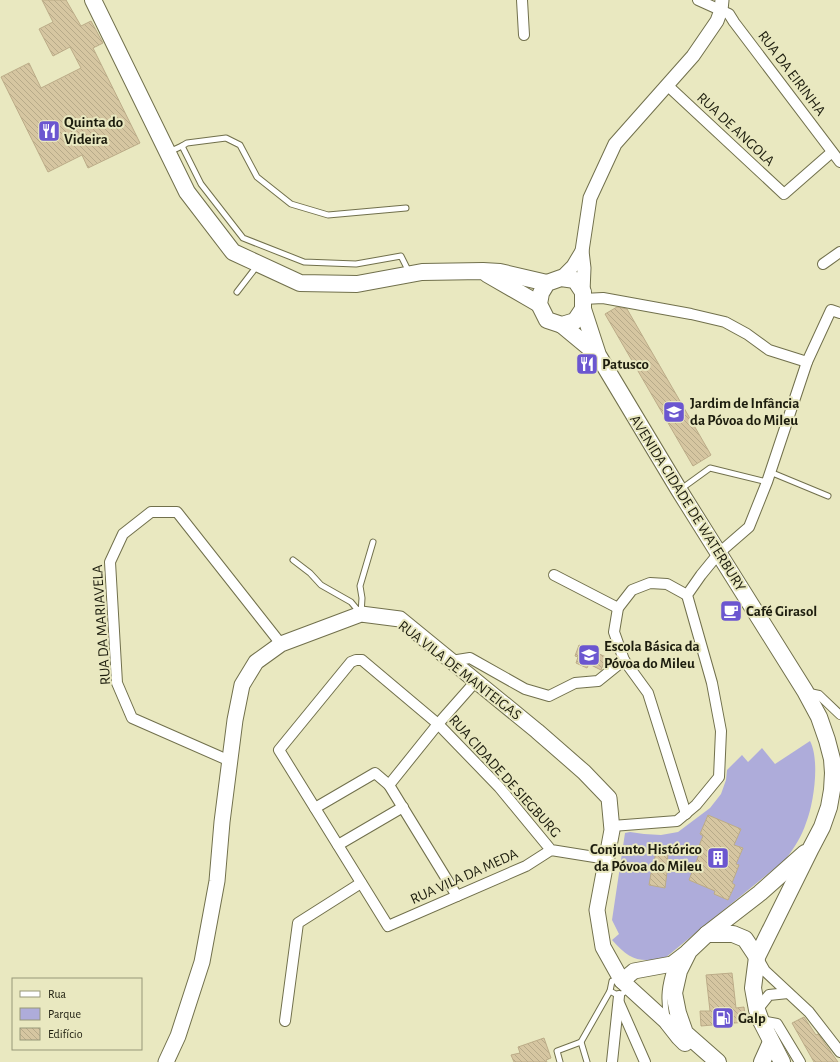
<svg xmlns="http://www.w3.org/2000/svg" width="840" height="1062" font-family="'Alegreya Sans',sans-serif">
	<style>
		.green { fill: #aeacda }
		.building { fill: url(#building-back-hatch); stroke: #bcac88 }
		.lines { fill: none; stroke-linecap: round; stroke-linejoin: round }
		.service-casing { stroke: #71704c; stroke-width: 7 }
		.pedestrian-casing { stroke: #71704c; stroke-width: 10 }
		.minor-casing { stroke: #71704c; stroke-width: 12 }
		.tertiary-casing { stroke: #71704c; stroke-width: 15 }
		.secondary-casing { stroke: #71704c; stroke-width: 17 }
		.primary-casing { stroke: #71704c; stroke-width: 18 }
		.service { stroke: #fff; stroke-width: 5 }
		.pedestrian { stroke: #fff; stroke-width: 8 }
		.minor { stroke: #fff; stroke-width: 10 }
		.tertiary { stroke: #fff; stroke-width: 13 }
		.secondary { stroke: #fff; stroke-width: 15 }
		.primary { stroke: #fff; stroke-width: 16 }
		.labels { text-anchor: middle; stroke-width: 4; stroke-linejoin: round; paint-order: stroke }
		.street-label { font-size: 15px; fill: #1d1d0e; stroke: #e9e8c0 }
		.poi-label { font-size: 15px; font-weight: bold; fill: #1d1d0e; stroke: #e9e8c0; text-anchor: start }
	</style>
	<defs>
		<pattern id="building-back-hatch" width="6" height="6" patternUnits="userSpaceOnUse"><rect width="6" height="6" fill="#d6c6a1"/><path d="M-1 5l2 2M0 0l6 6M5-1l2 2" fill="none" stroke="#b7aa89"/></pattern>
	</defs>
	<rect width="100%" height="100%" fill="#e9e8c0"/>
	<path class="green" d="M810,741C820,760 814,803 806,823C802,836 794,848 786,859L665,958C638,963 630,960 612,940L619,934L612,920L625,833L630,832L644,834L661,835L678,832L710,808L721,794L726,780L727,770L742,755L748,762L762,748L775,764Z"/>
	<g class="building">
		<polygon points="42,0 66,0 81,26 91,21 103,43 93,48 140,143 88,168 82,155 48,172 1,77 29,63 41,88 81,68 70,47 53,56 39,29 53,22"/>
		<polygon points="617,307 627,309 711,455 693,466 605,314"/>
		<polygon points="579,645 606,657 601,670 589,664 587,668 576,663 578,657 575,656"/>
		<polygon points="708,815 741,829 734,845 743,848 736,864 739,865 732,883 735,885 728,900 714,894 715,891 689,880 700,852 697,851 703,836 700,834"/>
		<polygon points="656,852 668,854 667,864 668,864 665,888 649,885 653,862 654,862"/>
		<polygon points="732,973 736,1008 744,1007 746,1022 701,1026 700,1011 710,1011 706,975"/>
		<polygon points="804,1017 816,1035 818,1034 838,1062 814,1062 792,1023"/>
		<polygon points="544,1038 551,1058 546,1060 547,1062 514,1062 511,1055 520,1053 518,1047"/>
	</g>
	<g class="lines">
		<g class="service-casing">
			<g id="service">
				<polyline points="182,146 187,143 226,138 240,145 257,177 291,204 328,215 406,208"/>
				<polyline points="169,152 182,146 201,184 243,238 304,262 356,264 401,256 409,272"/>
				<polyline points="237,292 257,266"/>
				<polyline points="770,472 828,496"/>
				<polyline points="681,489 710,468 767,482"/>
				<polyline points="293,560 310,573 321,585 351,602 361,614 362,598 360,586 373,542"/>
				<polygon points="612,981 622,981 626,991 619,996 610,991"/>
				<path d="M667,1017C663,998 665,985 671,966"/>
				<polyline points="581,1042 587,1062"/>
				<polyline points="560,1062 557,1051 581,1042 610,991"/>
			</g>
		</g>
		<g class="pedestrian-casing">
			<polyline id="pedestrian" points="805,692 819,695 840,715"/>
		</g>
		<g class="minor-casing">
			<g id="minor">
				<polyline points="522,0 524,35"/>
				<polyline points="698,0 729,14 734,22 840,162"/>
				<polyline points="667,85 784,194 832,152"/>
				<polyline points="823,264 840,252"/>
				<polyline points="583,299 603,298 691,314 725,322 747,334 769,350 807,362"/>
				<polyline points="554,575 618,608"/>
				<polyline points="451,661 470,658 525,689 549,696 575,683 598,681 624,660"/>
				<polyline points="230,761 132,718 117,683 110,562 123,534 151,512 177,512 281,644"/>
				<polyline points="389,785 438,724 476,681"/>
				<polyline points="315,808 375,773 389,785 457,896"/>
				<polyline points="686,814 648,693 624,660 614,632 618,608 632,590 650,583 667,584 687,595"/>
				<polyline points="612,826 677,821 696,805 719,777 721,731 712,683 687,595 701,575 719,553 749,527 767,482 807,362 831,310 840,313"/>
				<polyline points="338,845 403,807"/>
				<polyline points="551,850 526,866 388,926 279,750 351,662 356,660 362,660 438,724 499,787 551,850 607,859"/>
				<polyline points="757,957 765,971 809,1012 840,1052"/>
				<polyline points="619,1003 645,1062"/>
				<polyline points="757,1010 769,995 788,993"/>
				<polyline points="285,1021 298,923 361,883"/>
				<polyline points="761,1021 777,1024 800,1062"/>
				<polyline points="612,1062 619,996"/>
			</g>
		</g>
		<g class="tertiary-casing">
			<g id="tertiary">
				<polyline points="561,278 573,266 582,251"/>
				<polyline points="583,292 584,268 582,251 590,198 615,144 693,56 717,21 721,10 722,0"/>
			</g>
		</g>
		<g class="secondary-casing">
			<g id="secondary">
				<polyline points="622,981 634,971 672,964 689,951"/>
				<polyline points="166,1062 178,1036 202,962 217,881 222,822 235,720 242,685 256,662 281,644 361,614 400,619 537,731 584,772 609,798 612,830 597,910 603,947 622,981 668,1023 679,1029"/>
			</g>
		</g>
		<g class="primary-casing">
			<g id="primary">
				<polyline points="93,0 187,192 233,252 300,283 357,284 422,272 483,271 500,272 547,283"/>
				<polyline points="487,274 539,304"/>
				<polygon points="561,278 575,280 583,292 583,309 575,321 562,325 547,320 539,304 541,293 547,283"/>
				<polyline points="583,309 598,355 679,490 805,691 819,717 827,740 832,759 833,773 832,790 829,807 822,827 811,848 757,957 753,988 757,1010 761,1021 782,1062"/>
				<polyline points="562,325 597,354"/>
				<polyline points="707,934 733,934 745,939 757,957"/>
				<polyline points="668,1023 679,1037 685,1043"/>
				<polyline points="718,1062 685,1033 678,1013 674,993 679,971 689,951 707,934 760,893 805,853"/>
				<polyline points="762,1062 771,1042"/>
			</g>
		</g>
		<use href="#service" class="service"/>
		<use href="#pedestrian" class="pedestrian"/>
		<use href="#minor" class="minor"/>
		<use href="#tertiary" class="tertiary"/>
		<use href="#secondary" class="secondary"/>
		<use href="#primary" class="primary"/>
	</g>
	<defs>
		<g id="restaurant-square" transform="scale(1.15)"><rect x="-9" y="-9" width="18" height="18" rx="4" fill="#6b56d0" stroke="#e9e8c0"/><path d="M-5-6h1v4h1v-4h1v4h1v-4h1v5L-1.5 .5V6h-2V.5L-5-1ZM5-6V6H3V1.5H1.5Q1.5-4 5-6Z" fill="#fff"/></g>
		<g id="school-square" transform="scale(1.15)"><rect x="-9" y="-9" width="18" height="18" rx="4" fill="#6b56d0" stroke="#e9e8c0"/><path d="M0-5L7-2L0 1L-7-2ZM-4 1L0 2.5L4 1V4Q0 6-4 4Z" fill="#fff"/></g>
		<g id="cafe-square" transform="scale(1.15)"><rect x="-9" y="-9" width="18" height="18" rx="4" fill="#6b56d0" stroke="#e9e8c0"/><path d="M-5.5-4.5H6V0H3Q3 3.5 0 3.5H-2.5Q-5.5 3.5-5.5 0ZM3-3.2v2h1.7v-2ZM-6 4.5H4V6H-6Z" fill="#fff"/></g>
		<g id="building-square" transform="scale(1.15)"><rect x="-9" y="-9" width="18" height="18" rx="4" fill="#6b56d0" stroke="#e9e8c0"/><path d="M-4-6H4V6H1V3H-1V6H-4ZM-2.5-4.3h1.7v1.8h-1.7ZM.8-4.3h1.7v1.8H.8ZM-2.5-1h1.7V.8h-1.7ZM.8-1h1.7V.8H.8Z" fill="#fff"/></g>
		<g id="fuel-square" transform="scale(1.15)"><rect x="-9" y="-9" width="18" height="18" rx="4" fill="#6b56d0" stroke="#e9e8c0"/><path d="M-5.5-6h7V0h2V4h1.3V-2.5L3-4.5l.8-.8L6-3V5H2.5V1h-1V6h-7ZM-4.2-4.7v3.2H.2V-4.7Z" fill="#fff"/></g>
	</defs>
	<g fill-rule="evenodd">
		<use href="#restaurant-square" x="49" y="131"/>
		<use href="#restaurant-square" x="587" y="364"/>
		<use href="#school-square" x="674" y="412"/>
		<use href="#cafe-square" x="731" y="611"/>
		<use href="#school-square" x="589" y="655"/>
		<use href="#building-square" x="718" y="858"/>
		<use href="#fuel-square" x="723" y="1018"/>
	</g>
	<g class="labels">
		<g class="street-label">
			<text transform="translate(792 73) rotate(53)" y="5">RUA DA EIRINHA</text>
			<text transform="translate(736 129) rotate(43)" y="5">RUA DE ANGOLA</text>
			<text transform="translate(688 503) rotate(58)" y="5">AVENIDA CIDADE DE WATERBURY</text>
			<text transform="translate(101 625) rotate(-94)" y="5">RUA DA MARIAVELA</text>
			<text transform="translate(460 670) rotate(38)" y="5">RUA VILA DE MANTEIGAS</text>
			<text transform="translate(505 776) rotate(48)" y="5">RUA CIDADE DE SIEGBURG</text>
			<text transform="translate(464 876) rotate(-24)" y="5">RUA VILA DA MEDA</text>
		</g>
		<g class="poi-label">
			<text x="64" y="127">Quinta do<tspan x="64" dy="17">Videira</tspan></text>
			<text x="602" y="369">Patusco</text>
			<text x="690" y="408">Jardim de Infância<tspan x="690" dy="17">da Póvoa do Mileu</tspan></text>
			<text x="746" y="616">Café Girasol</text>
			<text x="604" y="651">Escola Básica da<tspan x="604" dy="17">Póvoa do Mileu</tspan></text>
			<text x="702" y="854" text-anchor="end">Conjunto Histórico<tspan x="702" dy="17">da Póvoa do Mileu</tspan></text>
			<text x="738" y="1023">Galp</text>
		</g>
	</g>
	<rect x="12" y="978" width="130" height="72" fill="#e9e8c0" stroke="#979779"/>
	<rect x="20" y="991" width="20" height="6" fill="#ffffff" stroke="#979779"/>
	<text x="48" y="998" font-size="12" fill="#1d1d0e">Rua</text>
	<rect x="20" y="1008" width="20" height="12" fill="#aeacda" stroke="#979779"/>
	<text x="48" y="1018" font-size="12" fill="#1d1d0e">Parque</text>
	<rect x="20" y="1028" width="20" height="12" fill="url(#building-back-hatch)" stroke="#979779"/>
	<text x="48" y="1038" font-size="12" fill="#1d1d0e">Edifício</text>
</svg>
